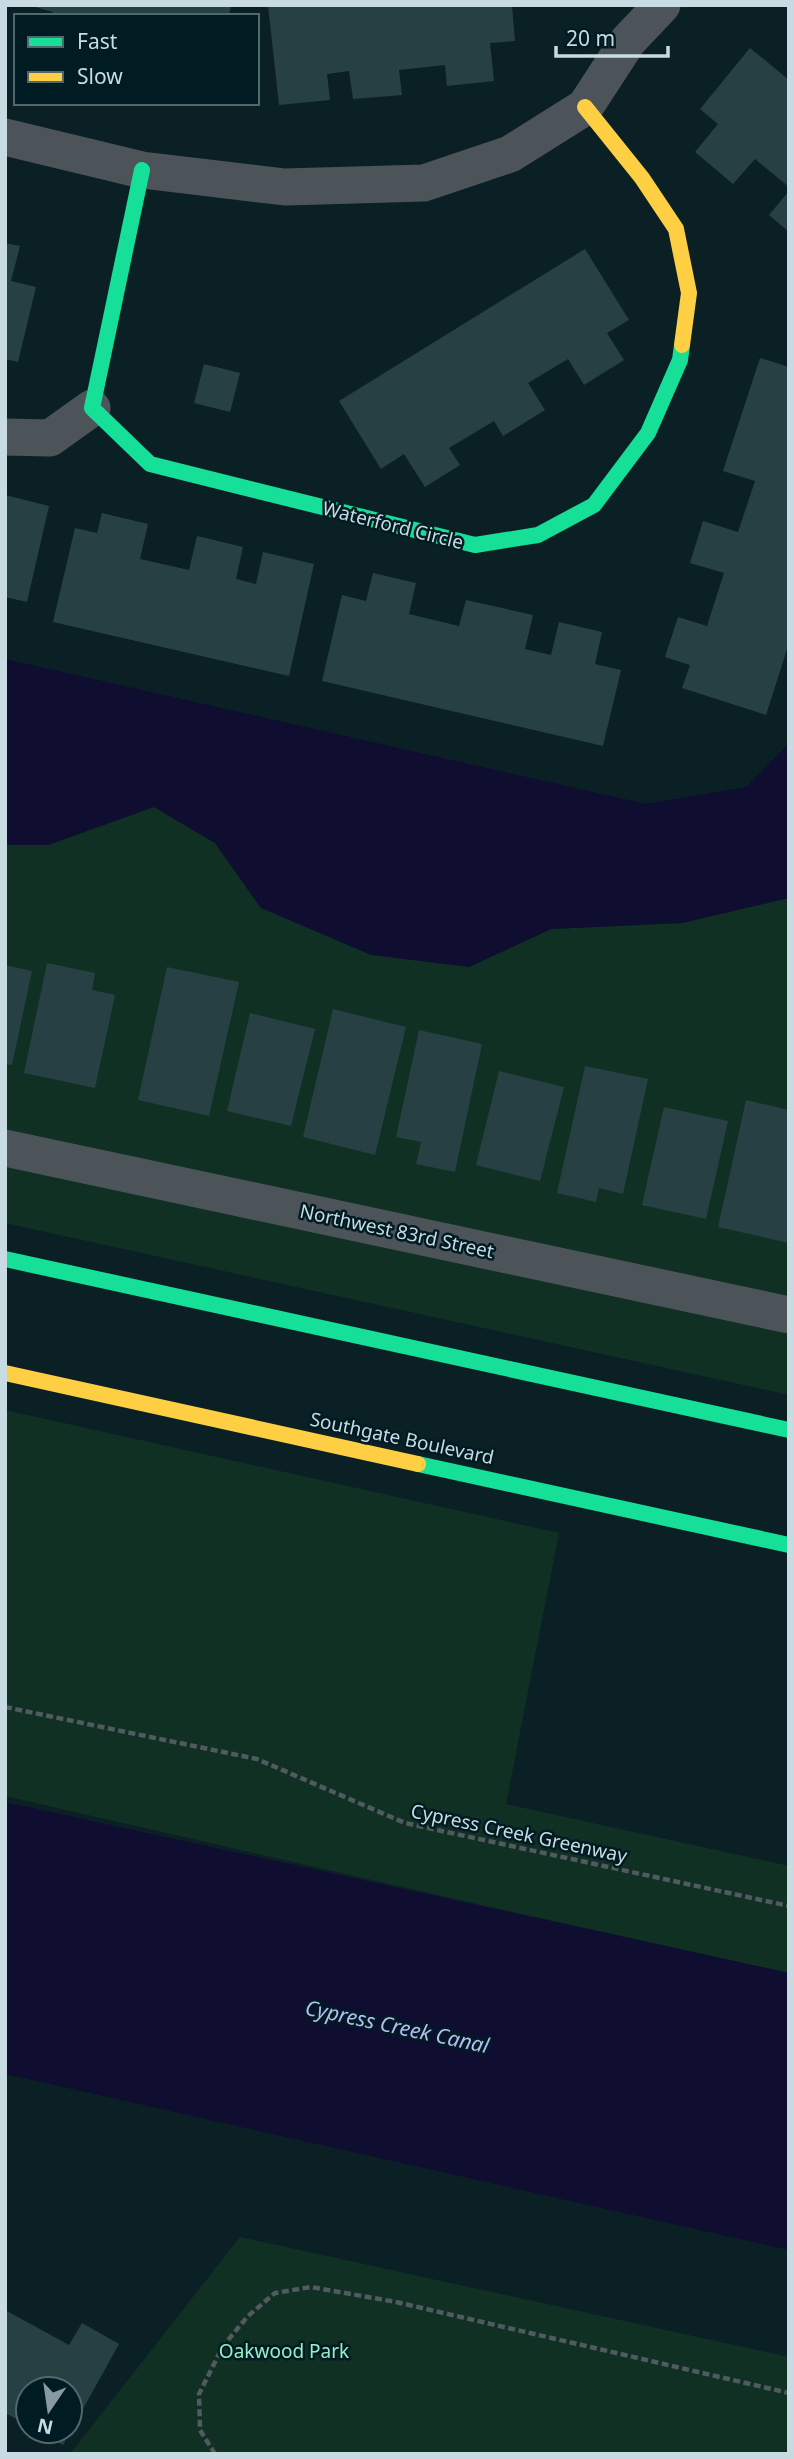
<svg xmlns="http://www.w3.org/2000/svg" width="794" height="2459" font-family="'Noto Sans',sans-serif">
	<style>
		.green { fill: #103024 }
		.water { fill: #0f0e30 }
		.building { fill: #274043 }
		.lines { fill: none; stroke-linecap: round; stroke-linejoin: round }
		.path { stroke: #515a5f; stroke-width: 4.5; stroke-dasharray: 7 3.5; stroke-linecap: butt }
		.street { stroke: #4c545a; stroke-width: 37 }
		.fast { stroke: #16e098; stroke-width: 16 }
		.slow { stroke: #ffcf43; stroke-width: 16 }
		.labels { text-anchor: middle; stroke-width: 5; stroke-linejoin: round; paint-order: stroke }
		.street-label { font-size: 19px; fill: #c8dbe2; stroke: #011b23 }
		.park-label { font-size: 19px; fill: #99eec5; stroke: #011b23 }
		.water-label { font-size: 21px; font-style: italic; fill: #b7bcf6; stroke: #011b23 }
	</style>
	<rect width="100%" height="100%" fill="#0b2025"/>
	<g class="green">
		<polygon points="154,807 215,843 261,908 469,967 551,929 682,923 789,898 789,1395 5,1223 5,845 48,845"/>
		<polygon points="5,1410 559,1533 506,1804 789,1866 789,1973 486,1906 5,1796"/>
		<polygon points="240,2237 789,2357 789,2454 70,2454"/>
	</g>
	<g class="water">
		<polygon points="5,659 646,804 746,787 789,743 789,898 682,923 551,929 469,967 371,955 261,908 215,843 154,807 48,845 5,845"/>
		<polygon points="5,1802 789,1973 789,2250 5,2074"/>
	</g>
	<g class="building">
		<polygon points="28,5 231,5 229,16 52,16 53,12"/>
		<polygon points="268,5 512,5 515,41 490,43 494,81 447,86 445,65 399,70 402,95 353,99 349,71 327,74 330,100 279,105"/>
		<polygon points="750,48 789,80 789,187 755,159 733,184 695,152 718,124 700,109"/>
		<polygon points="789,191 789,232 769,215"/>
		<polygon points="5,243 20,246 11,281 36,287 18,362 5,359"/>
		<polygon points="585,249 629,320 607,333 624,360 584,385 568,359 528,383 545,410 503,436 494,421 449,448 460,465 425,487 404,454 381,469 339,401"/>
		<polygon points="760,358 789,367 789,643 766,715 682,688 690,665 665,657 678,617 707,626 724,573 690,563 703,521 738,532 755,481 723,471"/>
		<polygon points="204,364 240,373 230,412 194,403"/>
		<polygon points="5,495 49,506 27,602 5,597"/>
		<polygon points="102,513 148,524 140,559 189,570 197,536 243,547 236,579 256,584 263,552 314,564 289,676 53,622 75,528 97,533"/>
		<polygon points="373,573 416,583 409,614 459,626 466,600 533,615 525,649 551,655 559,622 602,632 595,664 621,670 603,746 322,681 342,595 366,601"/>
		<polygon points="47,963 95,973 92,990 115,995 95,1088 24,1073"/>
		<polygon points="5,965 32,971 12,1065 5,1064"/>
		<polygon points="167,967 239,982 209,1116 138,1100"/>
		<polygon points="333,1009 406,1027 375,1155 303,1137"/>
		<polygon points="250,1013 315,1029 291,1126 227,1111"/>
		<polygon points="419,1030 482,1044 455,1172 416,1164 421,1142 396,1137"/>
		<polygon points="585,1066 648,1079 623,1194 599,1188 596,1202 557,1193"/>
		<polygon points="499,1071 564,1087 540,1181 476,1165"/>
		<polygon points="746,1100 789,1110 789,1243 718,1227"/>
		<polygon points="664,1107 728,1121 706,1219 642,1205"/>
		<polygon points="5,2310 69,2345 82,2323 119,2344 63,2445 38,2431 70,2431 70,2389 28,2389 28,2425 5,2413"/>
	</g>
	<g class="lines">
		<g class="path">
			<polyline points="5,1707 257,1759 405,1823 789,1906"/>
			<polyline points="215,2454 200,2430 199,2394 223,2346 248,2316 275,2293 311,2287 396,2302 789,2393"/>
		</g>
		<g class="street">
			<polyline points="5,137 142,170 285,187 424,183 510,154 585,107 628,41 662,5"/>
			<polyline points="5,437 50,438 92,408"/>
			<polyline points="5,1148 789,1315"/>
		</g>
		<g class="fast">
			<polyline points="142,170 92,408 150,464 475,545 538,535 594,505 648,433 680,360 682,345"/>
			<polyline points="5,1259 789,1430"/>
			<polyline points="418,1464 789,1545"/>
		</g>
		<g class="slow">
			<polyline points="585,107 642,178 676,229 689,293 682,345"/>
			<polyline points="5,1373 418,1464"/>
		</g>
	</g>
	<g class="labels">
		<g class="street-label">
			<text transform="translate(393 525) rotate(14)" y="7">Waterford Circle</text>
			<text transform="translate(397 1231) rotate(12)" y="7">Northwest 83rd Street</text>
			<text transform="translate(402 1438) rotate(12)" y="7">Southgate Boulevard</text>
			<text transform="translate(519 1833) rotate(12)" y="7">Cypress Creek Greenway</text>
		</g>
		<g class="park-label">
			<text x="284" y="2358">Oakwood Park</text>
		</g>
		<g class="water-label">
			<text transform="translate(397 2027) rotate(12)" y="7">Cypress Creek Canal</text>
		</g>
	</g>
	<rect width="794" height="2459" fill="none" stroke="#c8dbe2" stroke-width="14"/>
	<rect x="14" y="14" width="245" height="91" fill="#011b23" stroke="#51686f" stroke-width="2"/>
	<rect x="28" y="37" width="35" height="10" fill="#16e098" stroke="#51686f" stroke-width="2"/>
	<text x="77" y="49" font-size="21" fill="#c8dbe2">Fast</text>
	<rect x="28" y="72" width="35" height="10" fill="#ffcf43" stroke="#51686f" stroke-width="2"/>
	<text x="77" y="84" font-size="21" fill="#c8dbe2">Slow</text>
	<g transform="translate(49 2410) rotate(193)"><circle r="33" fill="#011b23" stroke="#51686f" stroke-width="2"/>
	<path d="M0-5L12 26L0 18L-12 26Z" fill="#869aa0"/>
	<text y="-10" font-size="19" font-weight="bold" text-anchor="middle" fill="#c8dbe2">N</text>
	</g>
	<path d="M556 46v10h112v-10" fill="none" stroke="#c8dbe2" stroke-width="3.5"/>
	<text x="566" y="46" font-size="21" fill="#c8dbe2" stroke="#011b23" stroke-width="5" paint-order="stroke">20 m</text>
</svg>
